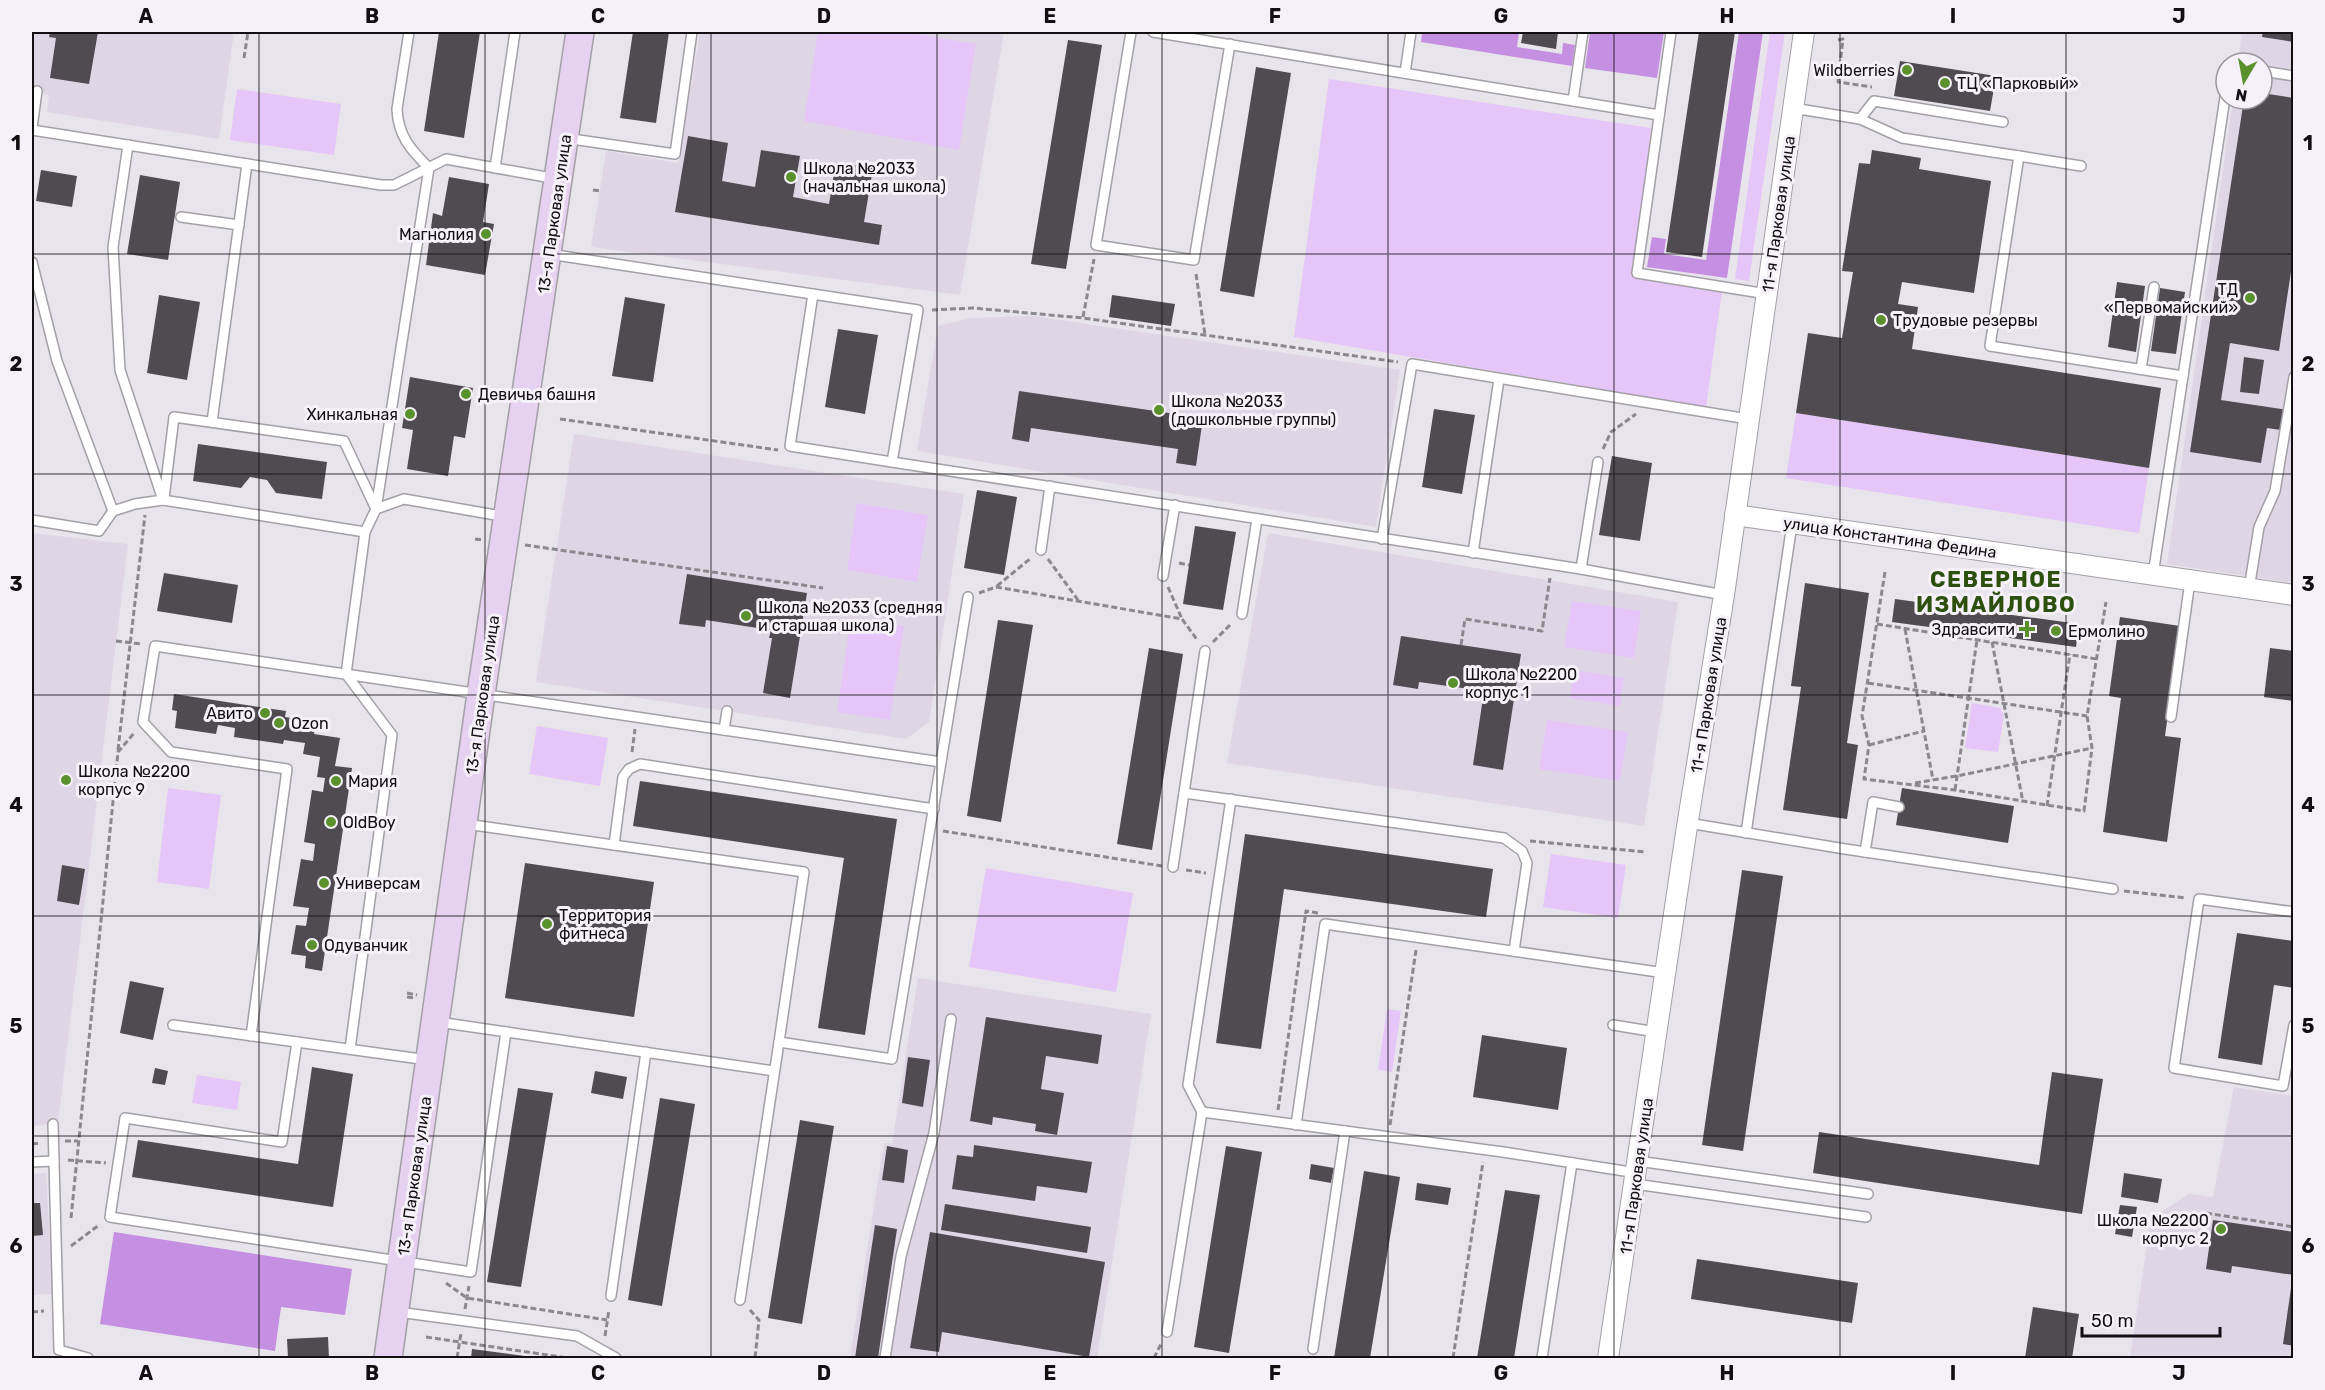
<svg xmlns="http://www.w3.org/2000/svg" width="2325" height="1390" font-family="Rubik,sans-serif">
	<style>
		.built { fill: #dfd6e5 }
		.green { fill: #e6c6f8 }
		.forest { fill: #c58fe2 }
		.building { fill: #4f4b51 }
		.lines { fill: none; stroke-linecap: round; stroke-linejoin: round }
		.lane-casing { stroke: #a39fa6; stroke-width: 12 }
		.street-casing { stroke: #a39fa6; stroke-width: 22 }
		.secondary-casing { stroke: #a39fa6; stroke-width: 30 }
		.path { stroke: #8b888d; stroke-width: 3; stroke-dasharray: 6 3; stroke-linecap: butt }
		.lane { stroke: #fff; stroke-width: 9 }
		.street { stroke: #fff; stroke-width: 20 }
		.secondary { stroke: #e6d1f0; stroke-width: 27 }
		.grid { fill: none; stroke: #110f11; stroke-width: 1.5; stroke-opacity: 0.55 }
		.poi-dot { fill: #5b912c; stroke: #f6f1f9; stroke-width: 2 }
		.labels { text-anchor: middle; stroke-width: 6; stroke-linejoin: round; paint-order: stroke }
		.poi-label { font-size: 16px; fill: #110f11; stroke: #f6f1f9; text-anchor: start }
		.street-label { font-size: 16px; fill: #110f11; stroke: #f6f1f9 }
		.district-label { font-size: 22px; font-weight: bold; letter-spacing: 1.5px; fill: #2e500f; stroke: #f6f1f9 }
		.neatline { fill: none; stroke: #110f11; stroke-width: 2 }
		.grid-label { font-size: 20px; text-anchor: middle; font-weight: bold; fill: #110f11 }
	</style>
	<rect width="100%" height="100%" fill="#e8e4eb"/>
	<g class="built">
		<polygon points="32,32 234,32 219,139 47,112 49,95 32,89"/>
		<polygon points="700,32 1004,32 960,295 591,247 606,151 678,163"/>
		<polygon points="2242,32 2293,32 2293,583 2167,564 2233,99 2262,99 2262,63 2238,63"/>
		<polygon points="1033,316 1400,370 1376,527 917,451 938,326 971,318"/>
		<polygon points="574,434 964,494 929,722 906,739 536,682"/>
		<polygon points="32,533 128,544 58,1123 32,1126"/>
		<polygon points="1268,533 1678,602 1644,826 1227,763"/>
		<polygon points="918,978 1151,1014 1097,1358 850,1358 884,1143 892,1144"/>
		<polygon points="2234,1087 2293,1096 2293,1358 2130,1358 2151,1218 2189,1194 2213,1197"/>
		<polygon points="46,1173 53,1294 32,1295 32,1174"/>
	</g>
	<g class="green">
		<polygon points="818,32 905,32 976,44 959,150 804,121"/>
		<polygon points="1770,32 1785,32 1749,281 1735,279"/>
		<polygon points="1329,79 1651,128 1633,276 1722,291 1706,407 1294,337"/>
		<polygon points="237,89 341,104 334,155 230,140"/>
		<polygon points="1796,413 2149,468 2139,533 1786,478"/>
		<polygon points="857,503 928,515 917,582 847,570"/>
		<polygon points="1572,601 1641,611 1634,658 1564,647"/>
		<polygon points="851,618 904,626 890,720 837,712"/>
		<polygon points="1574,670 1624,678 1620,706 1570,698"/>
		<polygon points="1972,703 2000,708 2004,715 1998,752 1965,748"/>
		<polygon points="1547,720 1628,732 1620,781 1539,769"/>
		<polygon points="537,726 608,738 600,786 529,774"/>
		<polygon points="168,788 221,795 209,889 157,882"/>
		<polygon points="1551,854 1626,865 1618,918 1543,907"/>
		<polygon points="986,868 1133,893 1116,992 969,967"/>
		<polygon points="1387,1009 1401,1011 1392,1072 1378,1070"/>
		<polygon points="197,1075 241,1082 237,1110 192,1103"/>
	</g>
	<g class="forest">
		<polygon points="1422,32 1519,32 1517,47 1562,54 1563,43 1575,45 1572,66 1421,42"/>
		<polygon points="1590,32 1664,32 1657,78 1585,68"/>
		<polygon points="1739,32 1763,32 1727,278 1647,267 1652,237 1666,239 1664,254 1706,260"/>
		<polygon points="114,1232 352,1269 345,1315 281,1307 275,1351 100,1324"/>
	</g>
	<g class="building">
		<polygon points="50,32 98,32 89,84 50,78 56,38 49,37"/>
		<polygon points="439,32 480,32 464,138 424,131"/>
		<polygon points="633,32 669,32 656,123 620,118"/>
		<polygon points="1523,32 1558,32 1556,49 1521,43"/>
		<polygon points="1699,32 1735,32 1702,257 1666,252"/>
		<polygon points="2263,32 2294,32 2294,42 2262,37"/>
		<polygon points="1068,40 1102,45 1066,269 1031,264"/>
		<polygon points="1900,61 1996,76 1990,111 1894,96"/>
		<polygon points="1256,67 1291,73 1254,297 1220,291"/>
		<polygon points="2262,93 2294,98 2294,252 2279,351 2230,343 2221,400 2294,411 2294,432 2267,428 2261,463 2190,452 2244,99 2262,99"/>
		<polygon points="688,136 728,143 722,181 755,187 761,150 800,156 793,197 829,204 836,162 873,168 864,222 882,225 879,245 675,212"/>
		<polygon points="1872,150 1921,158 1919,169 1991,181 1974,293 1902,282 1898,304 1918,307 1912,349 2161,388 2149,468 1796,413 1808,333 1842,338 1853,272 1842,271 1859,163 1870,164"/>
		<polygon points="41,170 77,176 72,207 36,201"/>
		<polygon points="140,175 180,182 168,260 127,254"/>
		<polygon points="449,177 489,184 483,222 494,224 485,275 426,265 433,213 442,216"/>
		<polygon points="2117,282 2145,286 2136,352 2108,347"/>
		<polygon points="2160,288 2185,292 2176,354 2151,351"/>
		<polygon points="159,295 200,302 187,380 147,373"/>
		<polygon points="1112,295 1175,304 1171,326 1109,317"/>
		<polygon points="625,297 665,304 653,382 612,376"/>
		<polygon points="838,329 878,335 865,414 825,407"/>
		<polygon points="2244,357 2264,360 2259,394 2240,392"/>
		<polygon points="410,377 473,388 465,438 454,436 448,476 407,469 413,430 402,428"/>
		<polygon points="1019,391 1203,418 1196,466 1176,463 1178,449 1031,428 1029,442 1012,439"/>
		<polygon points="1434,409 1475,415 1462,494 1422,487"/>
		<polygon points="198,444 327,462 322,499 276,493 267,480 250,477 241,488 193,481"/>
		<polygon points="1612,456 1652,463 1640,541 1599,535"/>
		<polygon points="977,490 1017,497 1004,575 964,568"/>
		<polygon points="1195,526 1236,532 1223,610 1183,604"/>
		<polygon points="164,573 238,585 232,623 157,611"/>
		<polygon points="687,574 807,593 790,698 763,693 772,638 769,638 771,630 706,620 705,627 679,624"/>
		<polygon points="1805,583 1869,593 1847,743 1858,745 1847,819 1783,810 1801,687 1791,686"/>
		<polygon points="1895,599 2079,624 2076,647 1892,622"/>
		<polygon points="2120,617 2180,626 2165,736 2181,738 2167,842 2103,832 2121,698 2109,696"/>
		<polygon points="998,620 1033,625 1001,822 967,816"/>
		<polygon points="1401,636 1521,654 1503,770 1473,765 1484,691 1419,682 1418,689 1393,685"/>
		<polygon points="1149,648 1183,654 1152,850 1117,844"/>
		<polygon points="2270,648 2294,651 2294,701 2264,697"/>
		<polygon points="174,694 286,711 285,717 316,722 314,734 340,738 335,766 352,768 322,971 305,968 306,956 291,954 296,925 306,926 309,908 293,906 301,859 313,861 315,844 304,842 312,790 323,792 325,778 317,777 320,757 303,754 305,743 284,740 283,744 234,737 235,728 218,725 216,734 175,728 177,711 172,710"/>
		<polygon points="640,781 897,819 865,1035 818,1028 844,858 633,826"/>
		<polygon points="1902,788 2014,806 2008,843 1896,825"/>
		<polygon points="1245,834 1493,869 1486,917 1284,889 1261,1049 1216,1043"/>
		<polygon points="525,863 654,882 634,1017 505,998"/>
		<polygon points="62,865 85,869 79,905 57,901"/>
		<polygon points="1742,870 1783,876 1743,1151 1702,1145"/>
		<polygon points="2237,933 2294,941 2294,988 2274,985 2262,1065 2218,1058"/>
		<polygon points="130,981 164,988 153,1040 120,1033"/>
		<polygon points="986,1017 1102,1035 1098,1064 1046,1056 1041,1089 1064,1093 1057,1135 1035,1131 1036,1124 993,1117 992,1125 970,1121"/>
		<polygon points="1482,1035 1567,1048 1558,1110 1473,1097"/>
		<polygon points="908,1057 930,1060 923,1107 902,1103"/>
		<polygon points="312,1067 353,1074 333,1207 132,1177 138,1140 298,1164"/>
		<polygon points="155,1068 168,1071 165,1085 152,1083"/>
		<polygon points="595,1071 627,1077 623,1099 591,1093"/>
		<polygon points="2052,1072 2103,1079 2082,1214 1813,1173 1819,1132 2039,1165"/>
		<polygon points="518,1088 553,1093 521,1287 487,1282"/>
		<polygon points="660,1098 695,1104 662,1306 628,1300"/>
		<polygon points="800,1120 834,1126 802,1324 768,1318"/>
		<polygon points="974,1145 1092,1162 1087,1193 1037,1186 1035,1201 952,1189 957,1155 973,1157"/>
		<polygon points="887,1146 908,1150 904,1183 882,1180"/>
		<polygon points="1226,1146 1262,1152 1229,1353 1194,1347"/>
		<polygon points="1311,1164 1334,1168 1331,1183 1309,1179"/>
		<polygon points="1364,1171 1400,1177 1370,1358 1334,1358"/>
		<polygon points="2124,1173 2162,1179 2158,1203 2121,1197"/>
		<polygon points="1417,1183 1451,1188 1448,1205 1415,1200"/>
		<polygon points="1505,1190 1540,1195 1514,1358 1477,1358"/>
		<polygon points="32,1203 40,1203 43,1235 32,1236"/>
		<polygon points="945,1204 1091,1227 1087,1253 941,1230"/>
		<polygon points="2120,1205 2137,1207 2132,1237 2115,1234"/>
		<polygon points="2213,1220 2294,1232 2294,1275 2232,1266 2231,1273 2206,1269"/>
		<polygon points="875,1225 897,1229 878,1358 855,1358"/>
		<polygon points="930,1232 1105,1262 1089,1357 942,1332 939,1352 910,1348"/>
		<polygon points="1697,1259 1858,1283 1852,1323 1691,1299"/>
		<polygon points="2292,1281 2294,1281 2294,1346 2283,1344"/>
		<polygon points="2033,1307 2079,1314 2072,1358 2025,1358"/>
		<polygon points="328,1337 329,1358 288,1358 287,1339"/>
		<polygon points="472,1349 532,1357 532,1358 471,1358"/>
	</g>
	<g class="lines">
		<g class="lane-casing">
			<g id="lane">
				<polyline points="1131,32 1096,245 1194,260 1230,44"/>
				<polyline points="1153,32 1659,115"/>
				<polyline points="1671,32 1637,273 1767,294"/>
				<polyline points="2262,71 2294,76"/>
				<polyline points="1405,73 1411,32"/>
				<polyline points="1573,101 1583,32"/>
				<polyline points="1793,108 1860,119 1874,101 2003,122"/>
				<polyline points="1860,119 1902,138 2019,156 1990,346 2183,376"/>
				<polyline points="32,128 37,91"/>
				<polyline points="32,130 381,185 394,185 446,159 557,179"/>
				<polyline points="565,138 675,154 692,32"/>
				<polyline points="128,145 113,247 120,370 163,500"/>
				<polyline points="2019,156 2081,166"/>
				<polyline points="495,168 515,32"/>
				<polyline points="181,217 239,225"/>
				<polyline points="549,254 918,310 892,462 1581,569 1724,595"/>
				<polyline points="32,262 57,361 113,511"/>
				<polyline points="813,294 790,446 892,462"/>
				<polyline points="2141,369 2154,287"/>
				<polyline points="212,422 247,164"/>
				<polyline points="164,498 174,417 344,441 376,509"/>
				<path d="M376,509L429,168C411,150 398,136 397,109L409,32"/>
				<polyline points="32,520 99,531 113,511 135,504 163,500 365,532"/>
				<polyline points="1382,539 1412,364 1748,419"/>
				<polyline points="1041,550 1050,486"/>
				<polyline points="1473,553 1499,379"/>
				<polyline points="1581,569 1598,462"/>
				<polyline points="2153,575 2226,91"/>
				<polyline points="1163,576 1175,505"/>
				<polyline points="2249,589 2259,527 2275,491 2294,377"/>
				<polyline points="1242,614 1257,519"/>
				<polyline points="1205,651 1184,793 1504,838 1522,851 1527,863 1514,951"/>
				<polyline points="2171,717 2190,581"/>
				<polyline points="724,730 727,711"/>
				<polyline points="1688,823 1845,849 2113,889"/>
				<polyline points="466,824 804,872 779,1042"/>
				<polyline points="1746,833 1792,524"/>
				<polyline points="614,845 623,777 629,769 640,764 934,809"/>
				<polyline points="1865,852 1873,802 1899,807"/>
				<polyline points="1173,867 1184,793"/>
				<polyline points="2294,912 2199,899 2174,1068 2283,1086 2294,1025"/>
				<polyline points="438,1022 774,1071"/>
				<polyline points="173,1025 428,1060"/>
				<polyline points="1613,1025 1656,1032"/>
				<polyline points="251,1036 287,769 171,752 143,722 155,646 941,762 968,597"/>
				<polyline points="297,1042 282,1142 125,1118 110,1217 471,1272 506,1032"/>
				<polyline points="350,1049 392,735 346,674 365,532 376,509 404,499 507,517"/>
				<polyline points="1202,1112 1188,1085 1231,799"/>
				<polyline points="53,1124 59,1350 88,1358"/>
				<polyline points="1296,1125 1325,924 1665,973"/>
				<polyline points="1638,1161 1868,1194"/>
				<polyline points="32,1162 54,1161"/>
				<polyline points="1635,1184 1866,1217"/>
				<polyline points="611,1296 646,1052"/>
				<polyline points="740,1300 779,1042 892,1059 941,762"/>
				<polyline points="398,1312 577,1336 616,1358"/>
				<polyline points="1167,1332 1202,1112 1503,1152 1637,1173"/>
				<polyline points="1313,1349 1345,1131"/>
				<polyline points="885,1358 901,1256 934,1133 951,1019"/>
				<polyline points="1542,1358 1572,1163"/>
			</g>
		</g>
		<g class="street-casing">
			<g id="street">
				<polyline points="1735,515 2294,595"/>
				<polyline points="1608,1358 1686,833 1724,595 1804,32"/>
			</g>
		</g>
		<g class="secondary-casing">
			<polyline id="secondary" points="388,1358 481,694 580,32"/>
		</g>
		<g class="path">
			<polyline points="1838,40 1843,39 1838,82 1872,87"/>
			<polyline points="244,58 248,32"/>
			<polyline points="593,190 600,191"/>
			<polyline points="1196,274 1205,335"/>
			<polyline points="932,310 973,308 1083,318 1398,362"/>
			<polyline points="1083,317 1094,259"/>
			<polyline points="560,419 778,450"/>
			<polyline points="1603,449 1611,432 1636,414"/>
			<polyline points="475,539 483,540"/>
			<polyline points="525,545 823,588"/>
			<polyline points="1048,559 1078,600"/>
			<polyline points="1179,563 1189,565"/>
			<polyline points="1885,572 1862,716 1869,745 1864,779 1955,790 2084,811 2092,748 2087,716 2106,602"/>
			<polyline points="997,586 1031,558"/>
			<polyline points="1168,587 1182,619"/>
			<polyline points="979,593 996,587 1182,619 1198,641"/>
			<polyline points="1877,624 2097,659"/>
			<polyline points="1905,629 1933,780"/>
			<polyline points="116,641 141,644"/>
			<polyline points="1213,642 1232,623"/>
			<polyline points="1992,642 2023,802"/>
			<polyline points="1461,645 1465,619 1542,631 1550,578"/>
			<polyline points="1868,683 2087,716"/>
			<polyline points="1869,745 1924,731"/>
			<polyline points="118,750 145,515"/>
			<polyline points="632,752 635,729"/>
			<polyline points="1915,783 1957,776 2092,748"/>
			<polyline points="1955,790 1977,640"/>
			<polyline points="2047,806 2070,654"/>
			<polyline points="943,831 1162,866"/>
			<polyline points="1530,841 1646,852"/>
			<polyline points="1186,870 1206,873"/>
			<polyline points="2124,891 2186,898"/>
			<polyline points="407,993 417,995"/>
			<polyline points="407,997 416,998"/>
			<polyline points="1278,1110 1306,911 1318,913"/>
			<polyline points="1390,1125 1416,950"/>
			<polyline points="65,1141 78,1141"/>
			<polyline points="32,1144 40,1143"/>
			<polyline points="68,1160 106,1163"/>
			<polyline points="2206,1213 2294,1227"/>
			<polyline points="71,1218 118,752 135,732"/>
			<polyline points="71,1246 99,1225"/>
			<polyline points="446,1283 467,1298 607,1320"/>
			<polyline points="465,1309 469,1286"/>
			<polyline points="750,1310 759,1320 755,1358"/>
			<polyline points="32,1312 44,1311"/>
			<polyline points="605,1336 609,1310"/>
			<polyline points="426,1337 568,1358"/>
			<polyline points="457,1358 461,1333"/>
			<polyline points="1154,1358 1161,1344"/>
			<polyline points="1453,1358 1483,1162"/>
		</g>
		<use href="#lane" class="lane"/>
		<use href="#street" class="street"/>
		<use href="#secondary" class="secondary"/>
	</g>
	<path class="grid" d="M259,32V1358M485,32V1358M711,32V1358M937,32V1358M1162,32V1358M1388,32V1358M1614,32V1358M1840,32V1358M2066,32V1358M32,254H2294M32,474H2294M32,695H2294M32,916H2294M32,1136H2294"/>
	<g class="poi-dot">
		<circle cx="1907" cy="70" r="6"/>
		<circle cx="1945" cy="83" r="6"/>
		<circle cx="791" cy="177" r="6"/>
		<circle cx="486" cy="234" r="6"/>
		<circle cx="2250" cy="298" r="6"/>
		<circle cx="1881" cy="320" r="6"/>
		<circle cx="466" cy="394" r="6"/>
		<circle cx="1159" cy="410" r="6"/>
		<circle cx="410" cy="414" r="6"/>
		<circle cx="746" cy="616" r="6"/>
		<path d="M2024 620h6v6h6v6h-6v6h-6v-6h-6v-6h6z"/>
		<circle cx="2056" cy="631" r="6"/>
		<circle cx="1453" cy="683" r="6"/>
		<circle cx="265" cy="713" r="6"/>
		<circle cx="279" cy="723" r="6"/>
		<circle cx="66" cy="780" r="6"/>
		<circle cx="336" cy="781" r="6"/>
		<circle cx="331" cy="822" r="6"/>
		<circle cx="324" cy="883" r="6"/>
		<circle cx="547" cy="924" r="6"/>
		<circle cx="312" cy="945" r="6"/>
		<circle cx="2221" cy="1229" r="6"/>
	</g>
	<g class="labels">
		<g class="poi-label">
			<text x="1895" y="76" text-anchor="end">Wildberries</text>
			<text x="1957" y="89">ТЦ «Парковый»</text>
			<text x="803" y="174">Школа №2033<tspan x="803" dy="18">(начальная школа)</tspan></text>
			<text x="474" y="240" text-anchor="end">Магнолия</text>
			<text x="2238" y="295" text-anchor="end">ТД<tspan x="2238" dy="18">«Первомайский»</tspan></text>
			<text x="1893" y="326">Трудовые резервы</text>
			<text x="478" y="400">Девичья башня</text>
			<text x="1171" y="407">Школа №2033<tspan x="1171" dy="18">(дошкольные группы)</tspan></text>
			<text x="398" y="420" text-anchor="end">Хинкальная</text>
			<text x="758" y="613">Школа №2033 (средняя<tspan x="758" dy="18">и старшая школа)</tspan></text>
			<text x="2015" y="635" text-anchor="end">Здравсити</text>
			<text x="2068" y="637">Ермолино</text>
			<text x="1465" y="680">Школа №2200<tspan x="1465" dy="18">корпус 1</tspan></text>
			<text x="253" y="719" text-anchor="end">Авито</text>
			<text x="291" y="729">Ozon</text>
			<text x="78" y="777">Школа №2200<tspan x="78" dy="18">корпус 9</tspan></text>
			<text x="348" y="787">Мария</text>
			<text x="343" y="828">OldBoy</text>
			<text x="336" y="889">Универсам</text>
			<text x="559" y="921">Территория<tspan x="559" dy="18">фитнеса</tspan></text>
			<text x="324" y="951">Одуванчик</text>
			<text x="2209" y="1226" text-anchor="end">Школа №2200<tspan x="2209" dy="18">корпус 2</tspan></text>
		</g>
		<g class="street-label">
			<text transform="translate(554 214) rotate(-82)" y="6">13-я Парковая улица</text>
			<text transform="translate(1778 214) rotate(-82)" y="6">11-я Парковая улица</text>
			<text transform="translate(1890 537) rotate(8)" y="6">улица Константина Федина</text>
			<text transform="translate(482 695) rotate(-82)" y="6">13-я Парковая улица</text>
			<text transform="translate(1708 695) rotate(-81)" y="6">11-я Парковая улица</text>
			<text transform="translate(414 1176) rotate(-82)" y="6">13-я Парковая улица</text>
			<text transform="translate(1636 1176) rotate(-82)" y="6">11-я Парковая улица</text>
		</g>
		<g class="district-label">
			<text x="1996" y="587">СЕВЕРНОЕ<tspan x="1996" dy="25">ИЗМАЙЛОВО</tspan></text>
		</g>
	</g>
	<rect width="2325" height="1390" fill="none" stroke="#f6f1f9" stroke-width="66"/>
	<g transform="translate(2244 81) rotate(190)"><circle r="28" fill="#f6f1f9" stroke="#9a979c" stroke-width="1.5"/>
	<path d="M0-4.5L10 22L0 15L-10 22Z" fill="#5b912c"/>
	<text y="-9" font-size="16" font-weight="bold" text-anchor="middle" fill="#110f11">N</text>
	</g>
	<path d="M2082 1327v9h138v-9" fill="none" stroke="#110f11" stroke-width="3"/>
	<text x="2091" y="1327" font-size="18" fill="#110f11" stroke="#f6f1f9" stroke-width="4.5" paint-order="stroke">50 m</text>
	<rect x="33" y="33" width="2259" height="1324" class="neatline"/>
	<g class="grid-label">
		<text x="146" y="23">A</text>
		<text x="372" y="23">B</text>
		<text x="598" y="23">C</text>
		<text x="824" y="23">D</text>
		<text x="1050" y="23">E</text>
		<text x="1275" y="23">F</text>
		<text x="1501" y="23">G</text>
		<text x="1727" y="23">H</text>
		<text x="1953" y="23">I</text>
		<text x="2179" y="23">J</text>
		<text x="16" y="150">1</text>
		<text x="2308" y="150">1</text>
		<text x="16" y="371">2</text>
		<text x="2308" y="371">2</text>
		<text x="16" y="591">3</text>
		<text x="2308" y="591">3</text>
		<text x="16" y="812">4</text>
		<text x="2308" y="812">4</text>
		<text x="16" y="1033">5</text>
		<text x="2308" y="1033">5</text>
		<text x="16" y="1253">6</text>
		<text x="2308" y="1253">6</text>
		<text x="146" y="1380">A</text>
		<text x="372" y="1380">B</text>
		<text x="598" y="1380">C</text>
		<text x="824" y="1380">D</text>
		<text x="1050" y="1380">E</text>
		<text x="1275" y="1380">F</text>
		<text x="1501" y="1380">G</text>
		<text x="1727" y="1380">H</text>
		<text x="1953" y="1380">I</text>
		<text x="2179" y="1380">J</text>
	</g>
</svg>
